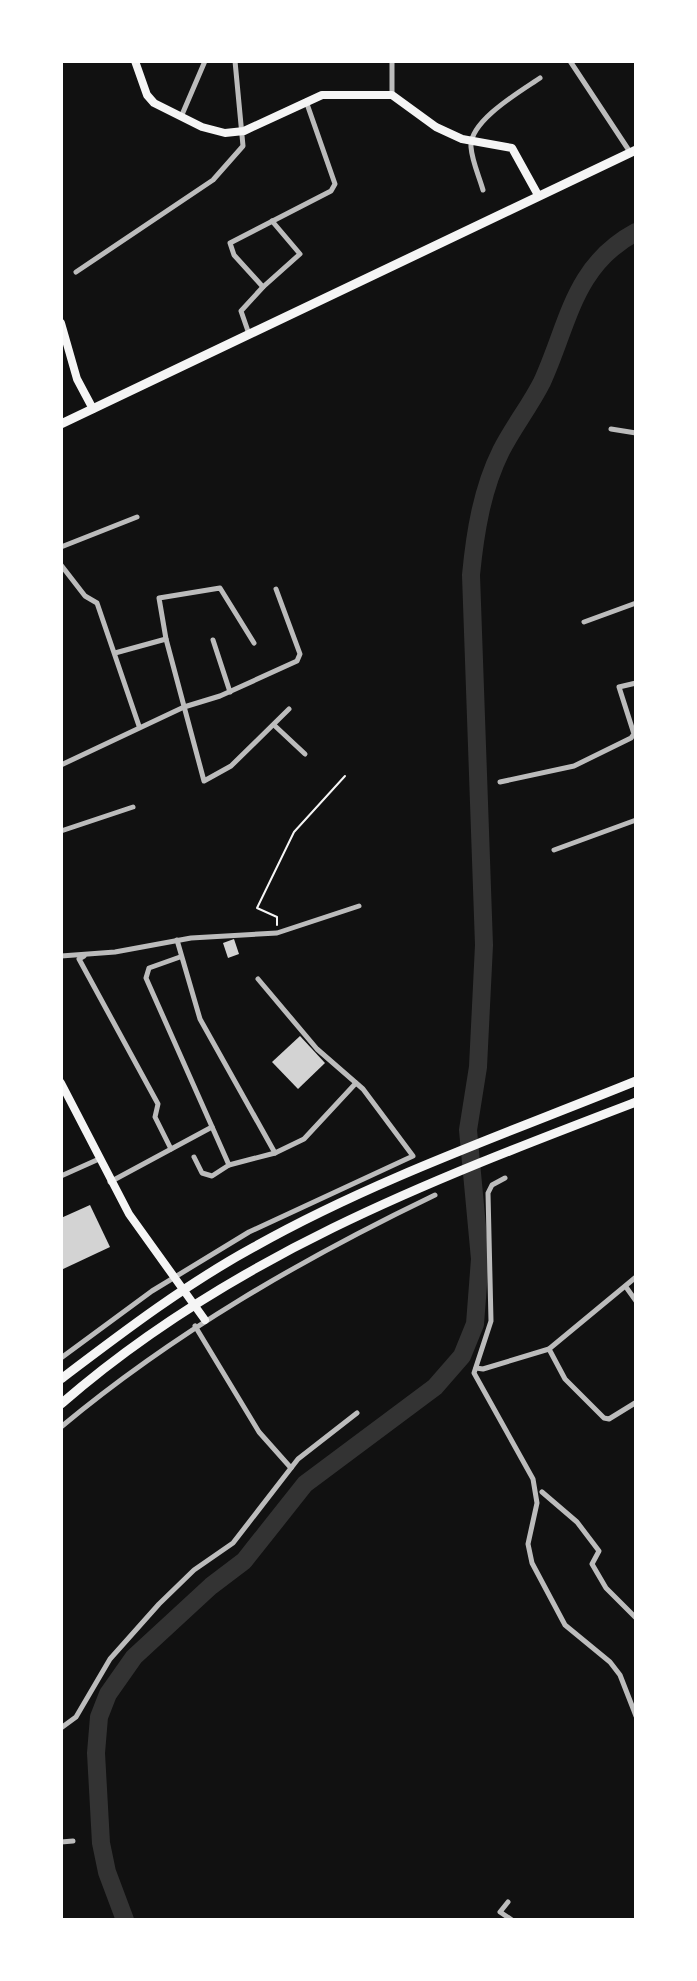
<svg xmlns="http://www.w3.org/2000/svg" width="697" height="1981" font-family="'IBM Plex Sans',sans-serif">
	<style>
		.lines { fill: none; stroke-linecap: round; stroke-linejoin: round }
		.river { stroke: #333; stroke-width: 18 }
		.building { fill: #d3d3d3 }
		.path { stroke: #f5f5f5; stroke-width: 2 }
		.minor { stroke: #bcbcbc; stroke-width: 5 }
		.secondary { stroke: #f5f5f5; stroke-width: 8 }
		.primary { stroke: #f5f5f5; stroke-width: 9 }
		.trunk { stroke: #f5f5f5; stroke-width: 9 }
	</style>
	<rect width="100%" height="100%" fill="#111"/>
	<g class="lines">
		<path class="river" d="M125,1920L107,1872L101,1843L96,1753L99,1717L108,1694L134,1657L211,1586L244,1561L305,1484L435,1387L462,1356L475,1324L480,1259L468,1130L478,1067L484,945L471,575C475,533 482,489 501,451C513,427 530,406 542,382C569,323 573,266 636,232"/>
	</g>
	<g class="building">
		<polygon points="234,939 239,954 228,958 223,943"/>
		<polygon points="300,1036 325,1063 298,1089 272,1062"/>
		<polygon points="90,1205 110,1247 61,1270 61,1218"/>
	</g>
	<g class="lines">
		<polyline class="path" points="277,925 277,917 257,908 294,832 345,776"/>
		<g class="minor">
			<polyline points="570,61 630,152"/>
			<polyline points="392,95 392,61"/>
			<polyline points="181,117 205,61"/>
			<path d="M483,190C479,176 472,161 471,147C469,121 521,91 540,78"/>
			<polyline points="76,272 213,180 243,146 235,61"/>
			<polyline points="263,287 300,254 272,221"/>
			<polyline points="249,334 241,311 263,287 234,255 230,243 331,191 335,184 306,101"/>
			<polyline points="611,429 636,433"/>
			<polyline points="61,547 137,517"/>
			<polyline points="61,565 85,596 97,603 139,726"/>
			<polyline points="584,622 636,603"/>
			<polyline points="213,640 230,692"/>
			<polyline points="254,643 220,588 159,598 166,639 204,781 231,766 289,709"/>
			<polyline points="115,653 166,639"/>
			<polyline points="274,725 305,754"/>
			<polyline points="61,765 184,707 220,696 297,661 300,654 276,589"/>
			<polyline points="500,782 574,766 631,738 634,734 619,687 636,683"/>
			<polyline points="61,831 133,807"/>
			<polyline points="554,850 636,820"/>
			<polyline points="177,940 200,1019 275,1153"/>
			<polyline points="61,956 115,952 191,938 277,933 359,906"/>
			<polyline points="84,956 79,959 158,1104 155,1117 171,1149"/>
			<polyline points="180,957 149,968 146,978 229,1165"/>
			<polyline points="194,1157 202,1173 212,1176 229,1165 275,1153 304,1139 356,1083"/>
			<polyline points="61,1176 99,1159"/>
			<polyline points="505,1178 492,1185 488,1193 491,1321 474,1373 533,1479 537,1503 528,1544 532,1563 565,1625 610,1662 620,1675 636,1716"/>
			<polyline points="110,1182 212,1127"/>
			<polyline points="626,1287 636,1301"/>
			<polyline points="195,1326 259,1432 291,1468"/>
			<polyline points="549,1349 565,1379 604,1418 609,1419 635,1403"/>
			<polyline points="61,1358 152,1291 249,1232 413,1156 363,1089 317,1049 258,979"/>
			<polyline points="476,1368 483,1369 549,1349 636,1277"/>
			<path d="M61,1427C175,1332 302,1259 435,1195"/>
			<polyline points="542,1492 577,1522 599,1551 592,1564 606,1588 636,1618"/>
			<polyline points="61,1728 76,1717 110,1659 159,1604 194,1570 233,1543 298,1459 357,1413"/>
			<polyline points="61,1842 73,1841"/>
			<polyline points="508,1902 500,1912 512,1920"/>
		</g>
		<g class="secondary">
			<polyline points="135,61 147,95 154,103 202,127 225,133 244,131 322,95 392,95 436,127 462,139 512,148 538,195"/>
			<polyline points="61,323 77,379 93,409"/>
			<polyline points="61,1083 129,1214 205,1320"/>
		</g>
		<polyline class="primary" points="61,424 636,150"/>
		<g class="trunk">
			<path d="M61,1379C123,1332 186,1284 254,1247C375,1179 508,1133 636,1081"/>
			<path d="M61,1404C231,1256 429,1181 636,1102"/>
		</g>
	</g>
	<rect width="697" height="1981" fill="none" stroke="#ffffff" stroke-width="126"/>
</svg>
